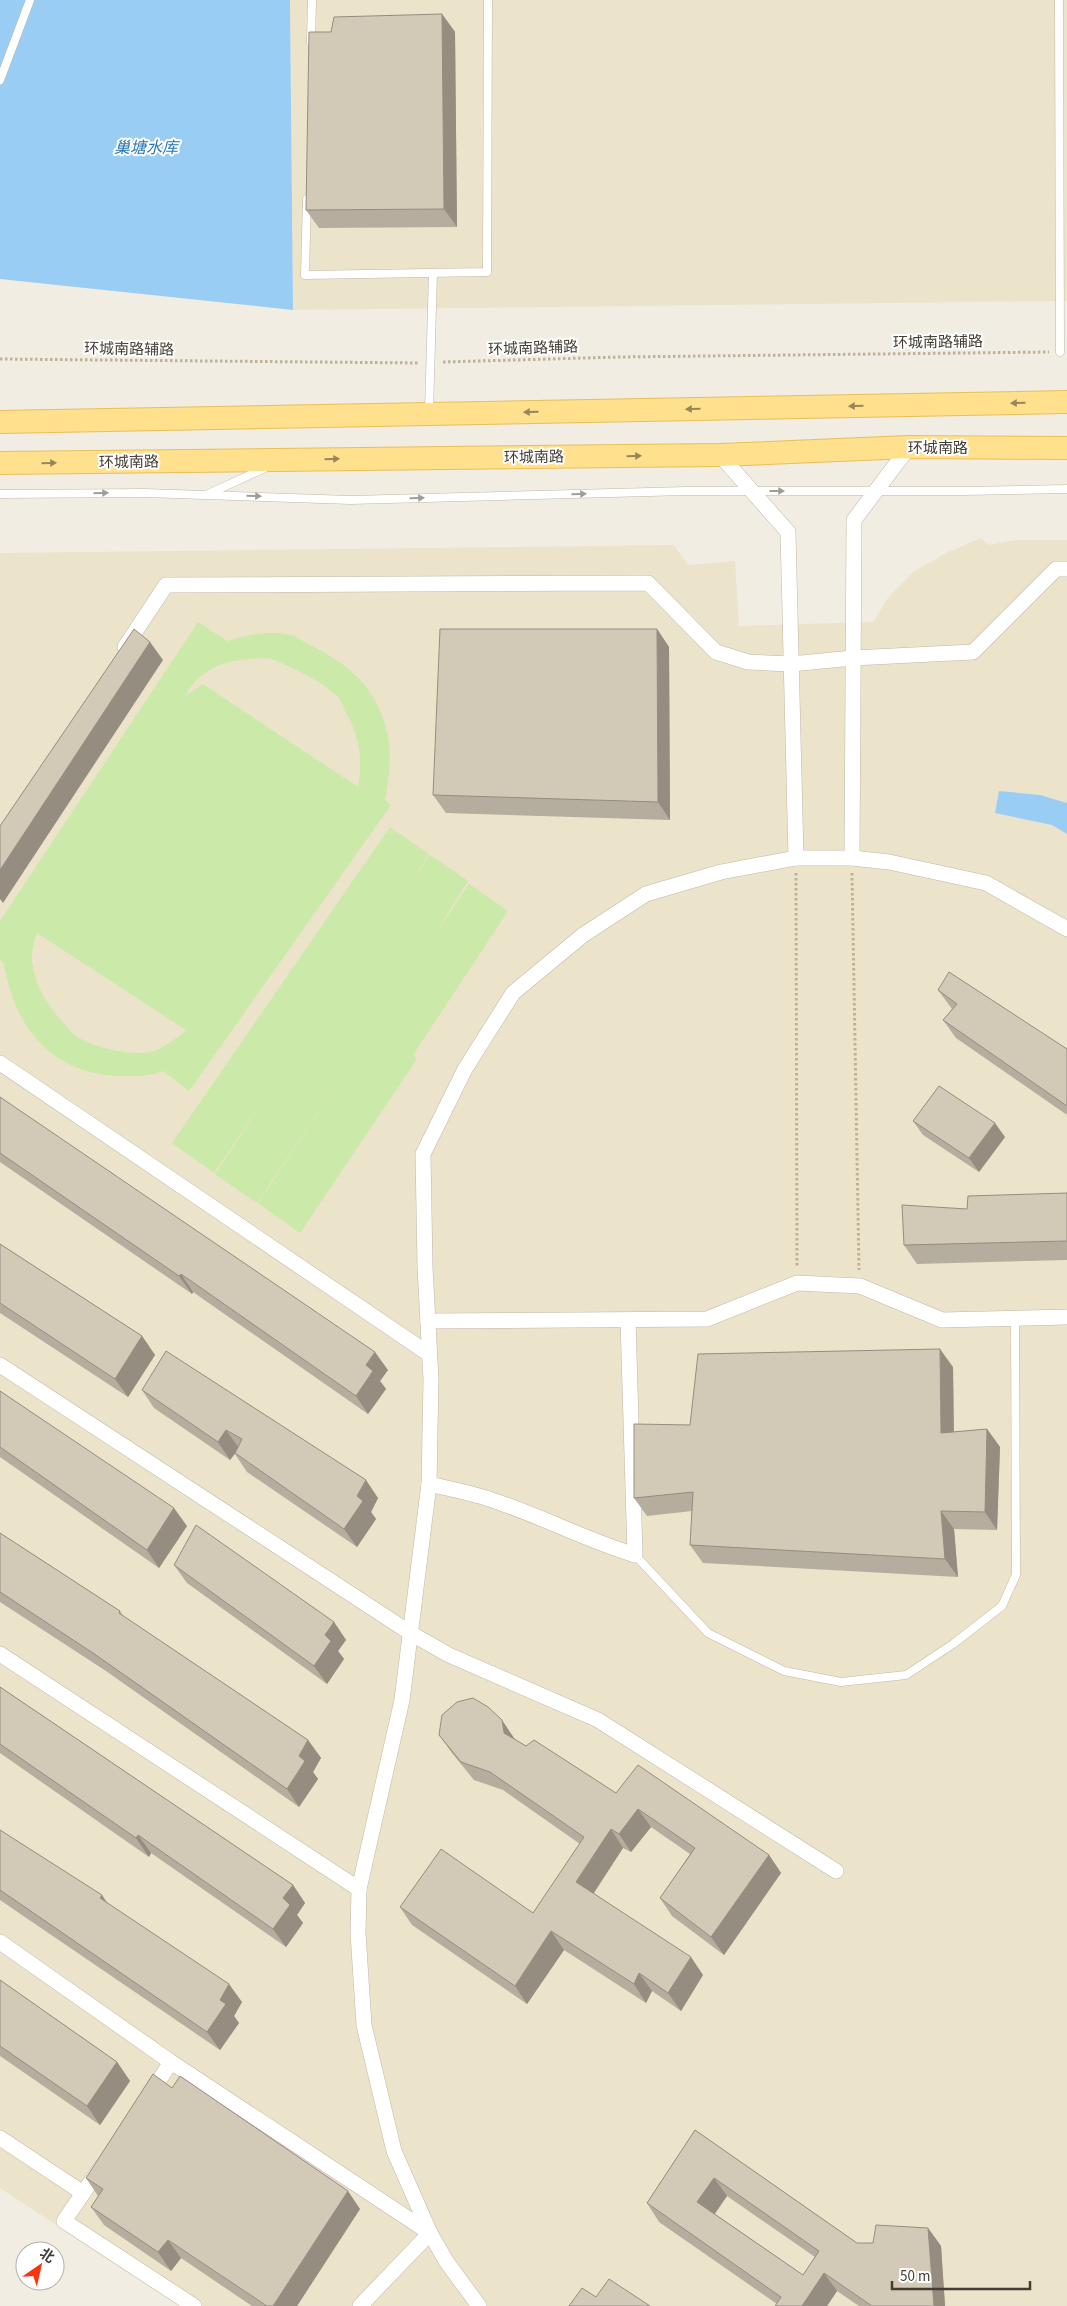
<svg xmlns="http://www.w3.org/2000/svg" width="1067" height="2306" font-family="'Source Sans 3','Noto Sans SC',sans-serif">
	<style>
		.education { fill: #ece3cb }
		.green { fill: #cbe9a8; fill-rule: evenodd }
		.water { fill: #9acdf3 }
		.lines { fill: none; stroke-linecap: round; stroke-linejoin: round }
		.lane-casing { stroke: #c0b8a7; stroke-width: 9 }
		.street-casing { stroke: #c0b8a7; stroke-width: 16 }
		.primary-casing { stroke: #e8bf59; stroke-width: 24 }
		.path { stroke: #c0b195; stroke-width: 3; stroke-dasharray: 2.5 2.5; stroke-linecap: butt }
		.lane { stroke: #fff; stroke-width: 8 }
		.street { stroke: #fff; stroke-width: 15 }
		.primary { stroke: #ffe08d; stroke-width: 22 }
		.wall { fill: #b5ad9d; fill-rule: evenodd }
		.shaded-wall { fill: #948d80 }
		.building { fill: #d3c9b7; stroke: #948d80; fill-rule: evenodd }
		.oneway { fill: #98865b }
		.oneway2 { fill: #a19e98 }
		.labels { text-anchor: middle; stroke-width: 4; stroke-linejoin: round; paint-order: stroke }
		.street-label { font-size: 15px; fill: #433d32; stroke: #fff }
		.water-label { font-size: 16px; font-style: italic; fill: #2876b2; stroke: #fff }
	</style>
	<rect width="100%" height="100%" fill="#f2ede2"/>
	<g class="education">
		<polygon points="290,0 1067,0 1067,301 293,310"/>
		<polygon points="981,538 988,545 1016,540 1067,540 1067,2306 179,2306 0,2188 0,553 674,545 688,565 735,561 739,626 873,622 888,598 913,572 946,553"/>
	</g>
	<g class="green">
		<path d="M198,622L227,641C247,635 270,630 291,635C298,637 305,643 312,646C349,665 375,686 386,728C393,752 389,777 385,800L391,805L189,1091L163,1071C148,1077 134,1076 118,1076C50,1073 15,1027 4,964L0,960V921ZM270,658C293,668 318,679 337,696C341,700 344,708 346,713C360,737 363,760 358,787L203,684L185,696C205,662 233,659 270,658ZM37,933L186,1030V1031C176,1038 162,1050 150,1052C131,1056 91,1047 76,1036C71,1033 67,1027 63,1022C41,999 23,964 37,933Z"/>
		<polygon points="390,827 429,854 410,884 430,855 468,881 433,937 469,884 508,911 413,1055 417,1059 300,1233 258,1203 374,1029 257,1203 215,1174 273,1086 214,1173 172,1143"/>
	</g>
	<g class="water">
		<polygon points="0,0 290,0 293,310 0,279"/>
		<polygon points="999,791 1040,795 1067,803 1067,834 1052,825 995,813"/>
	</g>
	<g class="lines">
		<g class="lane-casing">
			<g id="lane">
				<polyline points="1059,0 1060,352"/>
				<polyline points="311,42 312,0"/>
				<polyline points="0,80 30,0"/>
				<polyline points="307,199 305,275 487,272 488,0"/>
				<polyline points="429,411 433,273"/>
				<polyline points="0,494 145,493 351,500 686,491 965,491 1067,489"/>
				<polyline points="208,494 265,468"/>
				<polyline points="635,1555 708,1633 784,1671 841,1682 906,1675 953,1644 1002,1606 1016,1575 1015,1318"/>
			</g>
		</g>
		<g class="street-casing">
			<g id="street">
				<polyline points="720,455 788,532 796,858"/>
				<polyline points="125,647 166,585 648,583 716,652 748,662 791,664 853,658 973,652 1056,569 1067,569"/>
				<polyline points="852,858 854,520 909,447"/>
				<polyline points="0,1063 429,1354"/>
				<polyline points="428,1321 707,1319 797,1283 860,1286 942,1320 1067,1317"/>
				<polyline points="0,1365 412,1634 449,1655 598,1720 836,1871"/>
				<path d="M429,1484C450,1489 472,1493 492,1500C541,1516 586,1540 635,1555L628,1320"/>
				<polyline points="0,1654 359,1889"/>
				<polyline points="0,1942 171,2062 430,2233"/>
				<polyline points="149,2096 171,2062"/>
				<polyline points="0,2138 83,2193"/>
				<polyline points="101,2167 64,2221 194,2306"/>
				<polyline points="360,2306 430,2233"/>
				<polyline points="479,2306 446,2261 430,2233 394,2151 364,2025 358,1933 359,1889 402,1700 429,1484 431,1380 425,1267 423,1154 465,1069 513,993 583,935 646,894 721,872 796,858 852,858 889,862 986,883 1067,929"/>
			</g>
		</g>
		<g class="primary-casing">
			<g id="primary">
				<polyline points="0,422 1067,402"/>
				<polyline points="0,463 720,455 909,447 1067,448"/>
			</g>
		</g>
		<g class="path">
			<polyline points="0,359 419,363"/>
			<polyline points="443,362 620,357 1049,352"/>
			<polyline points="796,873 797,1267"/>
			<polyline points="852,873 859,1270"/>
		</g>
		<use href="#lane" class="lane"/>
		<use href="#street" class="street"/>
		<use href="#primary" class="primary"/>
	</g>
	<g class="wall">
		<polygon points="442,14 455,32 457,227 319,228 306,210 331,32"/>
		<polygon points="657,629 669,647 670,820 446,813 433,795"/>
		<polygon points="938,990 1067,1049 1067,1115 956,1038 943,1020 952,1009"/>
		<polygon points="0,1097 388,1370 380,1381 386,1389 368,1414 193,1292 192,1294 0,1162"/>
		<polygon points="913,1121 1005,1137 979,1172 923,1135"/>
		<polygon points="1067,1193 1067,1260 917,1264 904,1245"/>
		<polygon points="0,1244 142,1336 155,1355 128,1397 0,1313"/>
		<polygon points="953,1367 954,1432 987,1429 1000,1447 997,1530 954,1529 958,1577 703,1563 690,1545 692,1511 647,1516 634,1498 690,1425"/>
		<polygon points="142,1390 378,1498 371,1512 376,1519 357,1547 247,1472 235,1454 230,1460 154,1408"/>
		<polygon points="0,1391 187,1526 159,1568 0,1457"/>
		<polygon points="0,1533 120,1611 123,1616 308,1740 321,1758 313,1772 318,1779 299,1807 106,1671 0,1602"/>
		<polygon points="174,1565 334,1622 346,1640 338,1651 344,1659 327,1684 187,1583"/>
		<polygon points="0,1687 293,1885 305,1903 297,1915 303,1923 286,1947 151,1853 149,1857 0,1753"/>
		<polygon points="439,1735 514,1738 515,1739 526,1746 616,1793 769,1855 781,1873 724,1955 672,1916 660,1898 690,1854 651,1827 631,1852 623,1848 594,1893 703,1975 681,2011 652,1991 646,2003 564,1950 527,2004 412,1925 400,1907 533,1913 580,1844 503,1790 474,1780 452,1753"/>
		<polygon points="0,1830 242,2002 234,2016 239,2023 220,2050 0,1900"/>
		<polygon points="0,1980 117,2062 130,2081 100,2125 0,2056"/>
		<polygon points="172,2088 360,2209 297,2306 252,2306 181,2258 171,2271 104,2225 91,2207 98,2196 86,2178"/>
		<path d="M695,2130L857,2243H873L928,2228L941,2246L945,2306H859L837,2291L827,2306H775L777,2304L659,2222L647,2203ZM727,2196L815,2257L803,2275L715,2214Z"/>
	</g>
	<g class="shaded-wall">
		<polygon points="442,14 455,32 457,227 444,209"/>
		<polygon points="657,629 669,647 670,820 658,802"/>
		<polygon points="150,642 163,660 3,903 0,899 0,870"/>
		<polygon points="995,1123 1005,1137 979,1172 969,1158"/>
		<polygon points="181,1274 193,1292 192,1294 179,1276"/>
		<polygon points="142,1336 155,1355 128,1397 115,1379"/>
		<polygon points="940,1349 953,1367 954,1452 941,1433"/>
		<polygon points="375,1352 388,1370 380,1381 386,1389 368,1414 356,1396 366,1365"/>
		<polygon points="987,1429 1000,1447 997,1530 985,1512"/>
		<polygon points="226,1430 239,1448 230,1460 218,1442"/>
		<polygon points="366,1480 378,1498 371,1512 376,1519 357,1547 344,1529 357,1496"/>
		<polygon points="174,1508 187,1526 159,1568 147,1550"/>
		<polygon points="941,1511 954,1529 958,1577 945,1559"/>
		<polygon points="334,1622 346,1640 338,1651 344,1659 327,1684 314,1666 325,1635"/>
		<polygon points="502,1720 514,1738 517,1751 504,1733"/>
		<polygon points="308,1740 321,1758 313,1772 318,1779 299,1807 287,1789 299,1756"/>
		<polygon points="638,1809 651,1827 631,1852 619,1834"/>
		<polygon points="611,1829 623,1848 589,1900 576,1882"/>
		<polygon points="138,1835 151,1853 149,1857 136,1838"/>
		<polygon points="769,1855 781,1873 724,1955 711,1937"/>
		<polygon points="293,1885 305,1903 297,1915 303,1923 286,1947 273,1929 283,1898"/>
		<polygon points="102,1895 114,1913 100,1898"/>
		<polygon points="551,1931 564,1950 527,2004 515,1986"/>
		<polygon points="691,1957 703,1975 681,2011 668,1993"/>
		<polygon points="639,1973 652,1991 646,2003 634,1984"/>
		<polygon points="229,1984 242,2002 234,2016 239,2023 220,2050 207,2032 220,2000"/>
		<polygon points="117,2062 130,2081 100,2125 87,2106"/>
		<polygon points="714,2178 727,2196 710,2220 697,2202"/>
		<polygon points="348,2191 360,2209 297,2306 273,2306"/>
		<polygon points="928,2228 941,2246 945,2306 934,2306"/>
		<polygon points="168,2240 181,2258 171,2271 158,2252"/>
		<polygon points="824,2273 837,2291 827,2306 802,2306"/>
	</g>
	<g class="building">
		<polygon points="442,14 444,209 306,210 309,32 331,32 334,17"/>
		<polygon points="134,629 150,642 0,870 0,826"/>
		<polygon points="440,629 657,629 658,802 433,795"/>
		<polygon points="949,972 1067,1049 1067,1106 943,1020 957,1004 938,990"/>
		<polygon points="939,1086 995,1123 969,1158 913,1121"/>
		<polygon points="0,1097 375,1352 366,1365 373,1371 356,1396 181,1274 179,1276 0,1153"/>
		<polygon points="1067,1193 1067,1241 904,1245 902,1205 967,1209 968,1196"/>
		<polygon points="0,1244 142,1336 115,1379 0,1303"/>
		<polygon points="940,1349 941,1433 987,1429 985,1512 941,1511 945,1559 690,1545 693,1492 634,1498 634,1424 690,1425 698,1354"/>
		<polygon points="166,1351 366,1480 357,1496 363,1501 344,1529 235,1453 242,1439 226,1430 218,1442 142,1390"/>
		<polygon points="0,1391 174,1508 147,1550 0,1447"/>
		<polygon points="196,1525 334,1622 325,1635 331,1641 314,1666 174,1565"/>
		<polygon points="0,1533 120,1611 119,1613 308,1740 299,1756 305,1761 287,1789 93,1653 0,1592"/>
		<polygon points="0,1687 293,1885 283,1898 290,1905 273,1929 138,1835 136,1838 0,1744"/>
		<polygon points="473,1698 488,1707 502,1720 504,1733 526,1746 534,1740 616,1793 638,1765 769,1855 711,1937 660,1898 695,1848 638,1809 619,1834 611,1829 576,1882 691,1957 668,1993 639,1973 634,1984 551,1931 515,1986 400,1907 441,1849 533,1913 584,1837 490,1772 461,1762 439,1735 442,1715 457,1702"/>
		<polygon points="0,1830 102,1895 100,1898 229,1984 220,2000 226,2004 207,2032 0,1890"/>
		<polygon points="0,1980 117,2062 87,2106 0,2046"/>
		<polygon points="153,2074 172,2088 180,2076 348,2191 273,2306 267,2306 168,2240 158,2252 91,2207 103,2189 86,2178"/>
		<path d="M695,2130L857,2243H873L876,2225L928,2228L934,2306H872L824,2273L802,2306H775L781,2297L647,2203ZM714,2178L819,2251L803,2275L697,2202Z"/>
		<polygon points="609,2279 650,2306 569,2306 582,2288 596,2297"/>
	</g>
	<defs><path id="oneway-solid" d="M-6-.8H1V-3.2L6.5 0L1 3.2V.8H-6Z" transform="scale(1.25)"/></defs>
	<g class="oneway">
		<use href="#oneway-solid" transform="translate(1018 403) rotate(179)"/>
		<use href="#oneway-solid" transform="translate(856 406) rotate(179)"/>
		<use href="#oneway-solid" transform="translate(693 409) rotate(179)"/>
		<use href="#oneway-solid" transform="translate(531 412) rotate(179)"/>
		<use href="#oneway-solid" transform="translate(634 456) rotate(-1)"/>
		<use href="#oneway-solid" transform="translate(332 459) rotate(-1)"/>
		<use href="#oneway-solid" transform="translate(49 463) rotate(-1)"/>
	</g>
	<g class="oneway2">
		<use href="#oneway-solid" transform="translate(777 491)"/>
		<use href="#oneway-solid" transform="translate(101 493) rotate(-1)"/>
		<use href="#oneway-solid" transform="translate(579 494) rotate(-2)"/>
		<use href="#oneway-solid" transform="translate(254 496) rotate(2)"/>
		<use href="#oneway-solid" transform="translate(417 498) rotate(-2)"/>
	</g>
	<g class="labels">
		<g class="street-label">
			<text transform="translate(938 342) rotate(-1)" y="5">环城南路辅路</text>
			<text transform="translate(533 348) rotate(-2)" y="5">环城南路辅路</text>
			<text transform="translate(129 349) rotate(1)" y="5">环城南路辅路</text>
			<text x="938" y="453">环城南路</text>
			<text transform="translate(534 457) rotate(-1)" y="5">环城南路</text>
			<text transform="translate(129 462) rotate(-1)" y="5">环城南路</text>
		</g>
		<g class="water-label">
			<text x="146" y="153">巢塘水库</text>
		</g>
	</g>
	<g transform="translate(40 2266) rotate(34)"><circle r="24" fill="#ffffff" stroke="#b4b1ad"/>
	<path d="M0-4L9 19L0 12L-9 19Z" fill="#ff330b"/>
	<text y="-8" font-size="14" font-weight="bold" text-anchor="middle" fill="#433d32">北</text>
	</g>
	<path d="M892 2281v8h138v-8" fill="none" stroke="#433d32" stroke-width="2.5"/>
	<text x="900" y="2281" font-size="15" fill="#433d32" stroke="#ffffff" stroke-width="4" paint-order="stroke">50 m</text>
</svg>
